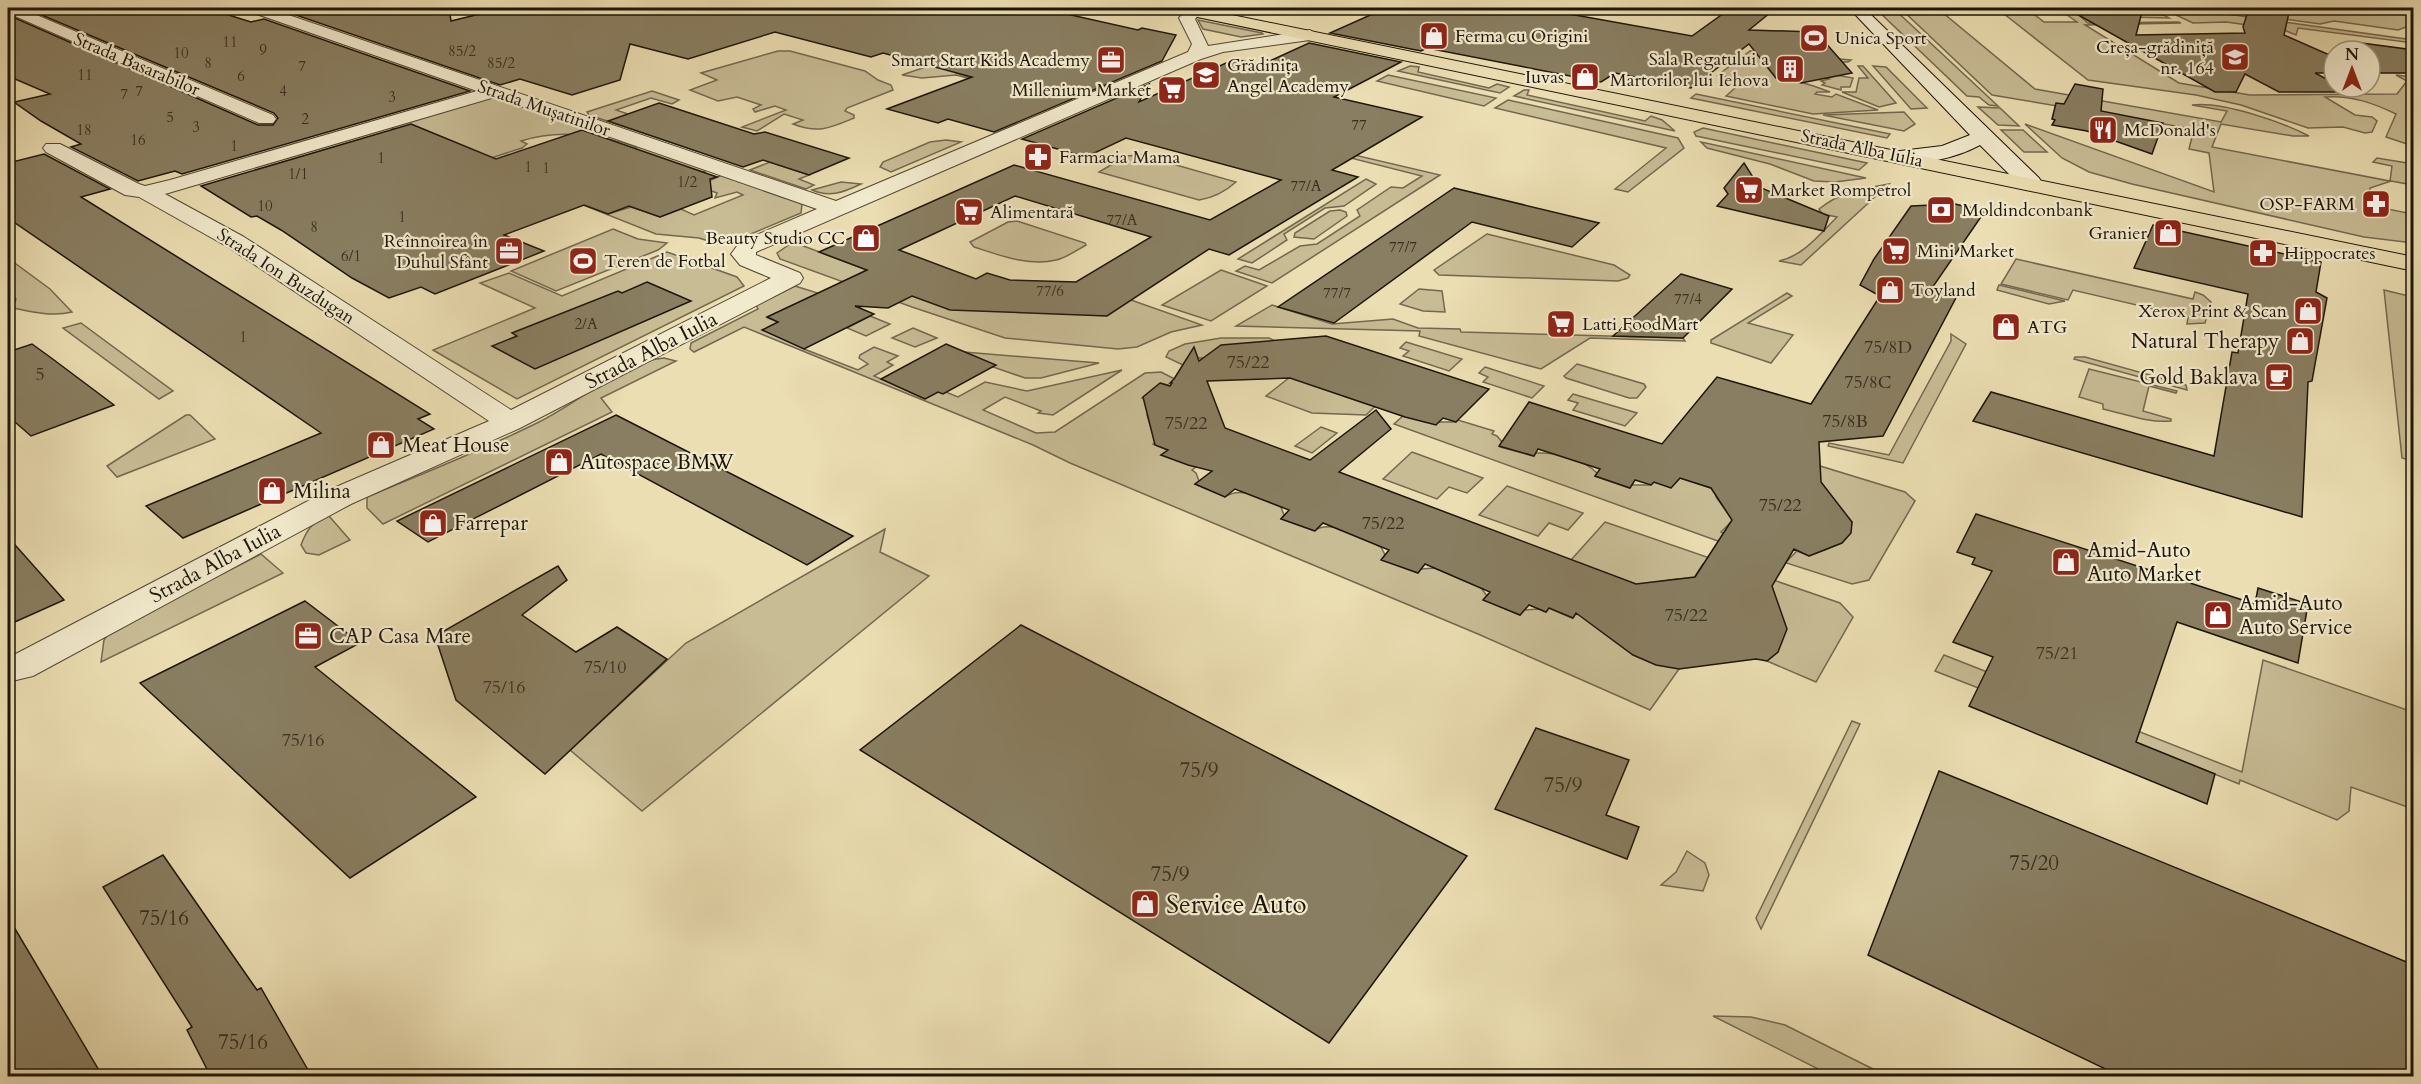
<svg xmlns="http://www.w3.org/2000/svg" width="2421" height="1084" font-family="Cardo,serif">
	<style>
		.green { fill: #c8bc95; stroke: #73684f; stroke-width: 1.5 }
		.building { fill: #897e61; stroke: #1e1509; stroke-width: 1.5; fill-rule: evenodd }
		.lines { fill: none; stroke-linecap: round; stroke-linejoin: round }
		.minor-casing { stroke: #514733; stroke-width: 2 }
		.secondary-casing { stroke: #1e1509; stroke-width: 2 }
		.primary-casing { stroke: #1e1509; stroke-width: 2 }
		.minor { fill: #f2eacd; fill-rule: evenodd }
		.secondary { fill: #f2eacd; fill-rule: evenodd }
		.primary { fill: #ebdeb2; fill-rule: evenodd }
		.labels { text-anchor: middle; stroke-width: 4.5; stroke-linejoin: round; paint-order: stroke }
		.far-number-label { font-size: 15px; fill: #392f1f }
		.far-poi-label { font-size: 18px; fill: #1e1509; stroke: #f2eacd; text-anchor: start }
		.far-street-label { font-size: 18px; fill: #1e1509; stroke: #f2eacd }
		.number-label { font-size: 18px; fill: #392f1f }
		.poi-label { font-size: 21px; fill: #1e1509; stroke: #f2eacd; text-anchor: start }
		.street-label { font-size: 21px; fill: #1e1509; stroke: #f2eacd }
		.near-number-label { font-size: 21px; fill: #392f1f }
		.near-poi-label { font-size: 26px; fill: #1e1509; stroke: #f2eacd; text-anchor: start }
	</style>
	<rect width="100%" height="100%" fill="#ebdeb2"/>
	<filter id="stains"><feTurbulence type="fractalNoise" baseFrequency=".00333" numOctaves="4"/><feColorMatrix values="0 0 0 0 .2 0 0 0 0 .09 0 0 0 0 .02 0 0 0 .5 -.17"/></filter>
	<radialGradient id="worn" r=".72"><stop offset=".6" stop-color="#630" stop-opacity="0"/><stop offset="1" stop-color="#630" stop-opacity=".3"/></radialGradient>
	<g class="green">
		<polygon points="1875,8 1893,8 1998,106 1989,105 1979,97 1967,96"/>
		<path d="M1900,8H1937L2035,89L2221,122L2227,111L2192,105C2222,101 2282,122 2309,136H2293L2221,124L2212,147L2390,181L2392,166L2373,162L2377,158L2413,164V185L2391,181L2370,188L2367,205L2413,214V243L2364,237L2132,184L2089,172L2062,158L2025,124L2214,192L2209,153L2189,149L2194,129L1992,95Z"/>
		<path d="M2013,8H2026L2044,22H2077L2057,8L2067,11L2164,15L2169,18L2080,16L2088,23L2178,22L2181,23L2085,25L2179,83L2250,95L2397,94L2407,81L2396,75L2413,77V146L2386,137L2396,114C2373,103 2351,95 2325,97L2355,115L2372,117L2377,121L2372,132L2365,133L2343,127L2308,128L2241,105L2196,95L2088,80L1999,10L2017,11Z"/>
		<polygon points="2161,8 2183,8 2413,40 2413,43 2298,28 2296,35 2284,30 2226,22 2193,23"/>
		<polygon points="2231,8 2249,8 2249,10 2288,16 2290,8 2406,8 2409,26 2398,30 2334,21 2320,24 2242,13"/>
		<polygon points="1198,20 1262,33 1263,34 1241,37 1203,29"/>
		<path d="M778,51H790L865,71L878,80L891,85L893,90L847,108L845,111L854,115V118C830,128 818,134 793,124L803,120L784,114L757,131L742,127L786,110L775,106L755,112L753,109L761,105L737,97L718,101L690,90L717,80L701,73Z"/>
		<path d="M1750,51L1851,60L1848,62H1822L1831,74L1853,78L1850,87H1841V90L1822,85L1825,83L1821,81L1829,79L1761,59L1776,78C1794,79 1813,85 1830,92H1817L1815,94L1832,97L1836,94L1878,110L1813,114L1726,96L1744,80L1718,75Z"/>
		<polygon points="943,61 956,73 1021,92 956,75 922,78 902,75"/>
		<polygon points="1410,66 1419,67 1418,72 1489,88 1497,84 1509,87 1500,93 1398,71"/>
		<polygon points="1858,66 1863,66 1896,103 1879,107 1842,92 1856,92 1859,78 1868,78"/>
		<polygon points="1873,66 1886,67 1927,108 1911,109"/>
		<polygon points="1388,75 1496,98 1484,106 1377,81"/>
		<polygon points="1524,90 1529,90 1527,95 1645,121 1651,116 1662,120 1675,131 1514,96"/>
		<polygon points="652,91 679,100 672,104 651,98 616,110 717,144 697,151 589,115 587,112"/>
		<polygon points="1696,94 1890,134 1887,138 1691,98"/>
		<path d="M487,97H498L708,170L665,185L608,214L631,207L660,217L681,209L694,215L743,195L737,192L715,198L717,193L698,186L722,175L794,200L802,204L801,213L734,241L718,244L699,238L656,234L583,205L647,172L636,147C600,134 557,129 521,141L527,144L522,148L476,163L390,127Z"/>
		<polygon points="1508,100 1678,138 1684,148 1628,192 1615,189 1666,148 1495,108"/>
		<polygon points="1978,107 2000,108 2019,126 1998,125"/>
		<polygon points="1904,112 1915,124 1904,131 1823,115"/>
		<polygon points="1703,128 1867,163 1859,170 1696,136 1694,132"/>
		<polygon points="1243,129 1440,175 1272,283 1236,271 1245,266 1259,270 1300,246 1317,244 1360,216 1357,210 1391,187 1403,188 1422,176 1240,130"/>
		<polygon points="2001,130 2023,130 2047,152 2024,152"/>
		<polygon points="946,140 961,142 891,172 880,167 883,162 930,142"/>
		<polygon points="1701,142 1866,178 1835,182 1814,181 1770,164 1707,148"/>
		<path d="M1141,155L1236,182C1226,191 1212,198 1199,200L1099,172L1126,156Z"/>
		<polygon points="770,162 809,175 799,179 814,185 806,189 750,170"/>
		<polygon points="1366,179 1376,184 1344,206 1325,208 1284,234 1287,240 1252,263 1238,259"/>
		<path d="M841,182L861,184C844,192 830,198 812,190Z"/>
		<path d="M1889,184L1801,265L1779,261C1803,256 1820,234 1837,217L1822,214L1819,209C1842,191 1861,189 1889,184Z"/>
		<polygon points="1340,210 1346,212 1347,216 1314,239 1294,237 1295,233 1330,211"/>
		<path d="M1017,221L1085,243L1086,245C1077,250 1066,258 1056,260C1030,267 999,255 974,247L970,242L1008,222Z"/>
		<polygon points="613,229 638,239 667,243 658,250 556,291 511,271"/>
		<polygon points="1487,234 1614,265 1630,275 1628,278 1618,281 1439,275 1434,270"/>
		<polygon points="793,242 867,270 858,275 1131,300 1202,325 1171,332 1137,347 1118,349 1005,338 912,307 780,259 777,253"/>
		<polygon points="667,252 737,277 744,286 517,399 433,350 535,308 480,283 509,273 562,296"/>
		<path d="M8,258L50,289L72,312C52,317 33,312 13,308L16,299L8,293Z"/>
		<polygon points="2016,259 2193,299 2195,292 2203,295 2211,302 2205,323 2187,324 2188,317 2073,290 2068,300 2001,284"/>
		<polygon points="1221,270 1267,286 1211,321 1162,305"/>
		<polygon points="1999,285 2065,301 2049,304 1997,290"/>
		<path d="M795,286L824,295L768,318L781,323L804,349L858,370L868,364L859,358L860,355L874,347L898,356L887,362L893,365L874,376L925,399L941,390L958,397L985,382L1027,391L1122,370L1053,415L1038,413L1041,411L1005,397L983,410L1036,433L1055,432L1145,373L1161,372L1214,399L1161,383L1142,398L1165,406L1147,415L1151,428L1166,434L1153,444L1168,450L1161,455L1196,467L1192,470L1196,473L1199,481L1195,484L1225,497C1242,485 1265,500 1281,507L1284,515L1281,519L1314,531C1329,519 1361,536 1378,541L1375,544L1381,547L1385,555L1382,560L1421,569L1435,568L1479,585L1487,596L1484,600L1520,615L1524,610L1539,609L1546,612L1549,608L1572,618L1578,611L1679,669L1650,710L1478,634L1070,463L1033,445L744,327L694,352L690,349L691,343L758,309L756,305Z"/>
		<polygon points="1419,289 1442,291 1445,312 1423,311 1400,304"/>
		<polygon points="2384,290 2413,297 2413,461 2402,458"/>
		<polygon points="1787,293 1792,296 1748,323 1793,335 1771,363 1711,343 1711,340"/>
		<polygon points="1272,305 1332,324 1393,319 1418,328 1460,329 1461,332 1683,338 1685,341 1590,338 1541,369 1419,336 1420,331 1236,326"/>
		<polygon points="870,316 890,324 866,336 847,328"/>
		<polygon points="81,323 173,391 159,399 63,328"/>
		<polygon points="913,328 937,338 915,347 892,338"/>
		<polygon points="1951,334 1966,344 1903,463 1828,446 1829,443 1889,455 1951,341"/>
		<polygon points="1221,338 1269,338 1275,341 1204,358 1188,358 1183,365 1166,357 1169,351 1185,344"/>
		<polygon points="1406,342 1462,359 1449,371 1403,356 1409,351 1400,348"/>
		<polygon points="964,352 1099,363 1041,378 1025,378 993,367 995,365"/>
		<polygon points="2075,357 2085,357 2186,385 2187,390 2074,359"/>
		<path d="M664,358L676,361L601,398L612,412L383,524L367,508V497C424,473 483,450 539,422C575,405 625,361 664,358Z"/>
		<polygon points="1577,364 1644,384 1646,387 1637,398 1629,398 1566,378 1564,376"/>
		<polygon points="1485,367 1544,386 1532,398 1483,382 1488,377 1479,373"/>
		<path d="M2089,369L2177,391L2176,393L2149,386L2143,411L2171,419V421C2148,423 2125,414 2103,409V404L2079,397Z"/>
		<polygon points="1290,377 1386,396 1366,415 1312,413 1266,396"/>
		<polygon points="1573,394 1637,413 1625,426 1573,410 1578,403 1568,400"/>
		<polygon points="186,415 190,415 215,439 117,477 107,466"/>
		<path d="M1404,415L1439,422H1456L1458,420L1494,431L1492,434L1497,436L1502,442L1500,447L1533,456L1536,453C1555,452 1583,459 1597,473L1595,476L1629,488L1632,485H1651L1654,482L1671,488L1680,478L1720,491L1716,497L1727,512L1737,516L1721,532L1788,560L1797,551L1809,556C1828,548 1850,545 1852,522L1745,443L1905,492L1915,501L1869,580L1852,584L1715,540L1394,424Z"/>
		<polygon points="1321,427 1337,433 1312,453 1295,446"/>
		<polygon points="1412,452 1483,478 1467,493 1449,487 1437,499 1383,479"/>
		<polygon points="1507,486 1583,513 1568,530 1549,523 1538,536 1479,515"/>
		<path d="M329,516L350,540L319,555L306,553L301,545C307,529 312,522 329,516Z"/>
		<polygon points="1605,522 1840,603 1853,617 1816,682 1767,661 1778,652 1771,587 1703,564 1690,584 1677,579 1651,583 1646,588 1571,560"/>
		<polygon points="885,529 880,552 929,576 642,811 570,750 686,643"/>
		<polygon points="261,554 283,573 101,662 104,640 110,631"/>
		<polygon points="1944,655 2242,772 2263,660 2413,712 2413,809 2351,787 2349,811 2337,820 2240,780 2239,784 2155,750 2152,756 1935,671"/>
		<polygon points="1852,721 1860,724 1761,929 1756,918"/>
		<polygon points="1687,851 1705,863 1709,875 1703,891 1661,885 1676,872"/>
		<polygon points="1713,1016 1751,1017 1785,1025 1887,1076 1832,1076"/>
	</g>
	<g class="building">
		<polygon points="25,8 206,8 251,22 264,19 470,91 182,174 175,171 138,181 71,147 81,144 41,121 14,102 50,94 8,76 8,15 258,125 273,125 278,118 274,113"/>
		<polygon points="316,8 449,8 451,21 504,8 1040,8 1138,30 1142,28 1176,35 1162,61 994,132 948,119 938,123 887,109 972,77 883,53 871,57 775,32 688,59 630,44 620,80 572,95 520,79 500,85 290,13"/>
		<polygon points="1386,8 1536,8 1692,36 1731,8 1776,8 1749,30 1816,32 1852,73 1801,83 1790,79 1776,78 1749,44 1691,88 1615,73 1601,82 1427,48 1421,51 1330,33"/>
		<polygon points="2066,8 2143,8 2136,35 2245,33 2243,27 2249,8 2290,8 2284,35 2334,57 2334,73 2315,73 2334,83 2334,87 2343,87 2353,92 2279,92 2245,74 2236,92 2215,92"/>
		<polygon points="2354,42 2414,50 2414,73 2370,73 2370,51 2349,51"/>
		<path d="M1309,43L1401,62L1334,97L1422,117L1332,170L1358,177L1229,255L1209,249L1107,316L950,310L912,296L888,308L855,306L874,314L804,349L762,330L778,322L767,317L867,270L819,252L1014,165L1210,220L1281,180L1126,138L1086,157L1022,139L1149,84L1139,102L1235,59L1261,65ZM1015,196L1151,237L1076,282L1010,280L987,273L976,279L899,250Z"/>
		<polygon points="2075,84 2103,89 2101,111 2163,123 2152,154 2087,131 2052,125 2055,120 2052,119 2056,103 2064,104"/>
		<polygon points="659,103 754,134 765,132 849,158 809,175 763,160 743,167 608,121"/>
		<polygon points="411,124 496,159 582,130 717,177 710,179 712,197 660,217 629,206 608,214 584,205 504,235 544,251 435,294 421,287 389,298 352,278 281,230 257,216 251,217 201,186"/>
		<polygon points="44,154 110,189 81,197 430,414 418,419 434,429 183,538 146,506 321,433 8,218 8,163"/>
		<polygon points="1744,163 1759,187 1829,216 1824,231 1717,206 1728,194 1724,188"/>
		<polygon points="1454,188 1599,223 1572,247 1472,222 1334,323 1278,307"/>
		<polygon points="1955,204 1985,211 1932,288 1958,294 1883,436 1819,442 1821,482 1852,522 1851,533 1842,543 1809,556 1794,549 1772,586 1787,629 1778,652 1767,661 1756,659 1679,669 1656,665 1633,655 1576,613 1573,618 1549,608 1546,612 1529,605 1520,615 1483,600 1490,592 1425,564 1418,573 1381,560 1389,550 1323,523 1315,531 1281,519 1289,510 1235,489 1225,497 1195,484 1212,471 1188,465 1161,455 1168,450 1155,445 1143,397 1160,383 1170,386 1172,383 1170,383 1174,379 1194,347 1199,361 1221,345 1326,336 1489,389 1456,422 1443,418 1436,425 1405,417 1290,378 1207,381 1225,428 1310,460 1376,410 1391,429 1339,472 1636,584 1695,577 1732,520 1711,488 1680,478 1671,488 1654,482 1651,485 1635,480 1630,488 1595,476 1600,469 1538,449 1534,456 1499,446 1529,402 1662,444 1717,377 1811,404 1880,296 1860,285 1874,259 1911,206"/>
		<polygon points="2153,225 2321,262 2316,292 2327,298 2312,381 2308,382 2302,517 1973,421 1991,392 2214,456 2232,352 2238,353 2248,294 2134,268"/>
		<polygon points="1681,274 1732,289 1683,338 1613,336"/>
		<polygon points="647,282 691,301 535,369 492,346 517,336 512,333 618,291 622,293"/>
		<polygon points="32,344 50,357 114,405 31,436 8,416 8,352"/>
		<polygon points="946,344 996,365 943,394 938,392 925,399 881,379"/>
		<polygon points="616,415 853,536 807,565 601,454 428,542 397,521"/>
		<polygon points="1976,514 2255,604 2258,588 2308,604 2298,663 2177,622 2136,742 2215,774 2207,804 1969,706 1993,657 1953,642 1992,571 1972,564 1975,558 1957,552"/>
		<polygon points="8,537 64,600 8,625"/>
		<polygon points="558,566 567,580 522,615 576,652 617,627 667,659 545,774 456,700 435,636"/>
		<polygon points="305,601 360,643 315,667 476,797 350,878 140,683"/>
		<polygon points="1021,625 1467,856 1329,1043 860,750"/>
		<polygon points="1536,728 1629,760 1606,815 1639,827 1627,859 1495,809"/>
		<polygon points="1939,771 2414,965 2414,1077 2122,1077 1868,955"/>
		<polygon points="163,855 257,990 261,988 312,1077 211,1077 187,1030 192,1027 103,887"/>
		<polygon points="8,917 103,1077 8,1077"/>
	</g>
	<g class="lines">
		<g class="minor-casing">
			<g id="minor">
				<polygon points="8,8 20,8 273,115 276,119 273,123 259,123 8,13"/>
				<path d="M247,8H268L836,201L1188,52L1192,44L1179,18L1188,8H1200L1202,11L1195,19L1208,46L1310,30L1318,35L1310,40L1223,52L1201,59L756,252V255L800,273L803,278L800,283L520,428L351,504L33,676L8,682V658L329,490L489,421L228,247L139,197L125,195L46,152L43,148L46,144H60L139,184L145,186L170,180L477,91L248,11ZM495,97L817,209L740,242L731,254L740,265L771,278L511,410L244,237L165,194Z"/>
			</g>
		</g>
		<g class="secondary-casing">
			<path id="secondary" d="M1849,8H1864L2039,178L2042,183L2039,188L2031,189L2023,188L1980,145C1956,158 1919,167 1892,160L1889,156L1892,152L1942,146L1970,135Z"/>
		</g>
		<g class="primary-casing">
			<polygon id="primary" points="1170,8 1198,8 2414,257 2414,271 1178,13"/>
		</g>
		<use href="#minor" class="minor"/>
		<use href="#secondary" class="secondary"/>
		<use href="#primary" class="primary"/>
	</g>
	<defs>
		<g id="shop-square" transform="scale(1.5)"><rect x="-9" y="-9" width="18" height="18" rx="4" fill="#8f2418" stroke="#f2eacd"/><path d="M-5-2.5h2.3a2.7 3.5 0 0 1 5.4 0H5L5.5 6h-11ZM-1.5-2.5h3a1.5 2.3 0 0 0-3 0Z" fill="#fff"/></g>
		<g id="stadium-square" transform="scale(1.5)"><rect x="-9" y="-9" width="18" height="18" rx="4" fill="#8f2418" stroke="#f2eacd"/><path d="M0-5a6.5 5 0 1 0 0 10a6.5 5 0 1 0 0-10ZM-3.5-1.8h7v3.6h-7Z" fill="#fff"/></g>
		<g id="school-square" transform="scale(1.5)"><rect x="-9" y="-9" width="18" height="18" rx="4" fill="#8f2418" stroke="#f2eacd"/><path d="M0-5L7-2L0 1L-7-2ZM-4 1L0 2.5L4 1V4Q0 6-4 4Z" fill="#fff"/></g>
		<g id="office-square" transform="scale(1.5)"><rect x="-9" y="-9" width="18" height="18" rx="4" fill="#8f2418" stroke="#f2eacd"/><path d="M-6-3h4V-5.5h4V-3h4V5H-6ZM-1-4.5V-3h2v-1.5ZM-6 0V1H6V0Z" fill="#fff"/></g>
		<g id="building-square" transform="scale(1.5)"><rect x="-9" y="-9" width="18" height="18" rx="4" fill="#8f2418" stroke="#f2eacd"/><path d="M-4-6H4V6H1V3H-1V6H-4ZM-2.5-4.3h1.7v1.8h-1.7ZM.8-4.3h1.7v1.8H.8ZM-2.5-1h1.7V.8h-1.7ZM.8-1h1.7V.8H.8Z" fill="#fff"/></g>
		<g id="supermarket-square" transform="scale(1.5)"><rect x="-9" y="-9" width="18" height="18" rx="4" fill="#8f2418" stroke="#f2eacd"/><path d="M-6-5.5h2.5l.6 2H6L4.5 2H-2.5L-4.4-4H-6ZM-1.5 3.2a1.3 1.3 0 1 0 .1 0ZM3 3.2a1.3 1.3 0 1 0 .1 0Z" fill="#fff"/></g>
		<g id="restaurant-square" transform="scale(1.5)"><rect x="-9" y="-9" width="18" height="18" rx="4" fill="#8f2418" stroke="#f2eacd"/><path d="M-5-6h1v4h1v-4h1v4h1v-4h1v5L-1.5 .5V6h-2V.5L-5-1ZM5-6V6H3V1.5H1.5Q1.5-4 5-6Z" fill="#fff"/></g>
		<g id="pharmacy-square" transform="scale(1.5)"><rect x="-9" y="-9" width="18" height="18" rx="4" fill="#8f2418" stroke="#f2eacd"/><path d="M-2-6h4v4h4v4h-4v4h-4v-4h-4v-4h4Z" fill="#fff"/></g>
		<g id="bank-square" transform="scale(1.5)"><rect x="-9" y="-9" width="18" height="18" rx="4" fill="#8f2418" stroke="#f2eacd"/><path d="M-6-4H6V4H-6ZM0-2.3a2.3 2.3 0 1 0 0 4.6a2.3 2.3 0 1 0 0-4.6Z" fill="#fff"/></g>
		<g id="cafe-square" transform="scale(1.5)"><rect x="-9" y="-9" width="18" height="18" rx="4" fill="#8f2418" stroke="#f2eacd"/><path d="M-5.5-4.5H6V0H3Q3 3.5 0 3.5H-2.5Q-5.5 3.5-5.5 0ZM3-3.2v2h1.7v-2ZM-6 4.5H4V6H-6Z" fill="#fff"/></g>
	</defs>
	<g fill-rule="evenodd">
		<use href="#shop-square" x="1434" y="36"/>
		<use href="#stadium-square" x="1814" y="38"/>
		<use href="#school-square" x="2235" y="57"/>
		<use href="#office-square" x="1111" y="60"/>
		<use href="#building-square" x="1790" y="69"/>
		<use href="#school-square" x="1206" y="75"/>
		<use href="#shop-square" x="1585" y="77"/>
		<use href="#supermarket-square" x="1172" y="90"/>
		<use href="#restaurant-square" x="2103" y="130"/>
		<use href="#pharmacy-square" x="1038" y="157"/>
		<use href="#supermarket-square" x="1749" y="190"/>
		<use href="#pharmacy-square" x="2376" y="204"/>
		<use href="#bank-square" x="1941" y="210"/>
		<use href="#supermarket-square" x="969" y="212"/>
		<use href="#shop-square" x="2168" y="233"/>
		<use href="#shop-square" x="866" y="238"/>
		<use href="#office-square" x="509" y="251"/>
		<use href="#supermarket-square" x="1896" y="251"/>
		<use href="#pharmacy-square" x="2263" y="253"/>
		<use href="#stadium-square" x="583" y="261"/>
		<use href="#shop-square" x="1890" y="290"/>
		<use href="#shop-square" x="2308" y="311"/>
		<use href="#supermarket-square" x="1561" y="324"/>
		<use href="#shop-square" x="2006" y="327"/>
		<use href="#shop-square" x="2300" y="341"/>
		<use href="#cafe-square" x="2279" y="377"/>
		<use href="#shop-square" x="381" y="445"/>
		<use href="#shop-square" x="559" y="462"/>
		<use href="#shop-square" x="272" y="491"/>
		<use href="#shop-square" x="433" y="523"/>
		<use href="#shop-square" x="2066" y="562"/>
		<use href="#shop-square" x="2218" y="615"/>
		<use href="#office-square" x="308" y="636"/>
		<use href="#shop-square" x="1145" y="904"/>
	</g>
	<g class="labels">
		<g class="far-number-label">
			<text x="230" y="47">11</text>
			<text x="263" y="55">9</text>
			<text x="462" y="56">85/2</text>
			<text x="181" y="58">10</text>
			<text x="208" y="68">8</text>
			<text x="501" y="68">85/2</text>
			<text x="302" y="71">7</text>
			<text x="85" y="80">11</text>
			<text x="241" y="81">6</text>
			<text x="139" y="96">7</text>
			<text x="283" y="96">4</text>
			<text x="124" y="99">7</text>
			<text x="392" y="102">3</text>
			<text x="170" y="122">5</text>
			<text x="305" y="124">2</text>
			<text x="1359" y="130">77</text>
			<text x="196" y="132">3</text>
			<text x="84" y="135">18</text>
			<text x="138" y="145">16</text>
			<text x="234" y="151">1</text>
			<text x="381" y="163">1</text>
			<text x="528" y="172">1</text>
			<text x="546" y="173">1</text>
			<text x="298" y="179">1/1</text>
			<text x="687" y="187">1/2</text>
			<text x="1306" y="191">77/A</text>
			<text x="265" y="211">10</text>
			<text x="402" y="222">1</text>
			<text x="1122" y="225">77/A</text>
			<text x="314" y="232">8</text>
			<text x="1403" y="252">77/7</text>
			<text x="351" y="261">6/1</text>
			<text x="1050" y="296">77/6</text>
			<text x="1337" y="298">77/7</text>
			<text x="1688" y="304">77/4</text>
			<text x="586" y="329">2/A</text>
			<text x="243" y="342">1</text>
		</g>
		<g class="far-poi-label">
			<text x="1455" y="42">Ferma cu Origini</text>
			<text x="1835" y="44">Unica Sport</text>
			<text x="2214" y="53" text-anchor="end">Creșa-grădiniță<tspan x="2214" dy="21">nr. 164</tspan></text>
			<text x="1769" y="65" text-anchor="end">Sala Regatului a<tspan x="1769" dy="21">Martorilor lui Iehova</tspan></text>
			<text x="1090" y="66" text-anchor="end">Smart Start Kids Academy</text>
			<text x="1227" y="71">Grădinița<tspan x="1227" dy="21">Angel Academy</tspan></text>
			<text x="1564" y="83" text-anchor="end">Iuvas</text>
			<text x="1151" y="96" text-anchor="end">Millenium Market</text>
			<text x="2124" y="136">McDonald's</text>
			<text x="1059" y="163">Farmacia Mama</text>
			<text x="1770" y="196">Market Rompetrol</text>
			<text x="2355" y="210" text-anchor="end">OSP-FARM</text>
			<text x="1962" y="216">Moldindconbank</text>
			<text x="990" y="218">Alimentară</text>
			<text x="2147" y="239" text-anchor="end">Granier</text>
			<text x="845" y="244" text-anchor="end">Beauty Studio CC</text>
			<text x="488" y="247" text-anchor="end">Reînnoirea în<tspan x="488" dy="21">Duhul Sfânt</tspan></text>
			<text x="1917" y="257">Mini Market</text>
			<text x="2284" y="259">Hippocrates</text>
			<text x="604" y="267">Teren de Fotbal</text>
			<text x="1911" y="296">Toyland</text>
			<text x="2287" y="317" text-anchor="end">Xerox Print &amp; Scan</text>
			<text x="1582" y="330">Latti FoodMart</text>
			<text x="2027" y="333">ATG</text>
		</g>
		<g class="far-street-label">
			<text transform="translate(137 64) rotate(23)" y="6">Strada Basarabilor</text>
			<text transform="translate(544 108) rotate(19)" y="6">Strada Mușatinilor</text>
			<text transform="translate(1862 148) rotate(12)" y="6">Strada Alba Iulia</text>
			<text transform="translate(286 276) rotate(33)" y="6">Strada Ion Buzdugan</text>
		</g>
		<g class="number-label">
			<text x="1888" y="353">75/8D</text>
			<text x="1248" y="368">75/22</text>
			<text x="40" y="380">5</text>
			<text x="1868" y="388">75/8C</text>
			<text x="1845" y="427">75/8B</text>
			<text x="1186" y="429">75/22</text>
			<text x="1780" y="511">75/22</text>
			<text x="1383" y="529">75/22</text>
			<text x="1686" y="621">75/22</text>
			<text x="2057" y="659">75/21</text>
			<text x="605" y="673">75/10</text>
			<text x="504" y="693">75/16</text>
			<text x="303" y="746">75/16</text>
		</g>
		<g class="poi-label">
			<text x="2279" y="348" text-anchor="end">Natural Therapy</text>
			<text x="2258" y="384" text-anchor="end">Gold Baklava</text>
			<text x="402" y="452">Meat House</text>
			<text x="580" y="469">Autospace BMW</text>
			<text x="293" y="498">Milina</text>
			<text x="454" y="530">Farrepar</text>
			<text x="2087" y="557">Amid-Auto<tspan x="2087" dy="24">Auto Market</tspan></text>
			<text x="2239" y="610">Amid-Auto<tspan x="2239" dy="24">Auto Service</tspan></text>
			<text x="329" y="643">CAP Casa Mare</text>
		</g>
		<g class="street-label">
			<text transform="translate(651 350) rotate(-27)" y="7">Strada Alba Iulia</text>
			<text transform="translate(215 563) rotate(-28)" y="7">Strada Alba Iulia</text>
		</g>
		<g class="near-number-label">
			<text x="1199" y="777">75/9</text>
			<text x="1563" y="792">75/9</text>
			<text x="2034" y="870">75/20</text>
			<text x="1170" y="881">75/9</text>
			<text x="164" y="925">75/16</text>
			<text x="243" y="1049">75/16</text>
		</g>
		<g class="near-poi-label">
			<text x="1166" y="913">Service Auto</text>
		</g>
	</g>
	<rect width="2421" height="1084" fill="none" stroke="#ebdeb2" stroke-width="30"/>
	<rect x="9" y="9" width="2403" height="1066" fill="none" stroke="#1e1509" stroke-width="3"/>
	<rect x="15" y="15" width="2391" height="1054" fill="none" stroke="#1e1509" stroke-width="1.5"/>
	<g transform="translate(2352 69)"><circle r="28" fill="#f2eacd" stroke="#9d957f" stroke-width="1.5"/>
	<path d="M0-4.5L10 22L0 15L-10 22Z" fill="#8f2418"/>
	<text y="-9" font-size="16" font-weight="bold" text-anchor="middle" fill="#1e1509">N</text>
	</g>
	<rect width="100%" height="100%" filter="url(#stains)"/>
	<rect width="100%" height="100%" fill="url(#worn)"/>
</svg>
